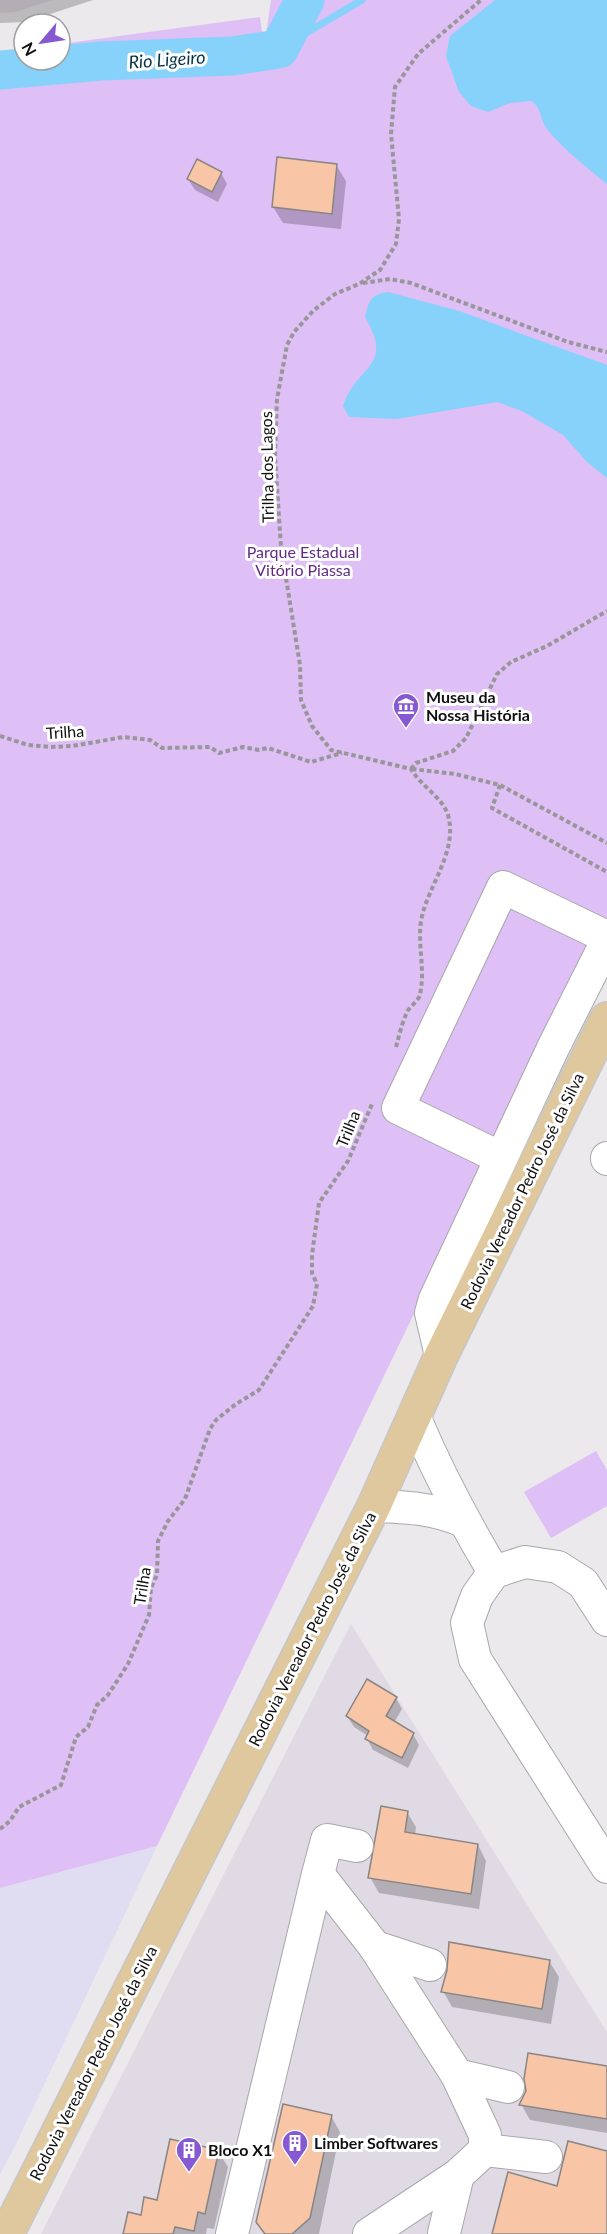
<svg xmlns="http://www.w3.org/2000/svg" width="607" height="2234" font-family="Lato,sans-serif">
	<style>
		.built { fill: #e0dae4 }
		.education { fill: #e0ddf3 }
		.green { fill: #debff6 }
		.water { fill: #86d2fa }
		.shadow { fill: #0003 }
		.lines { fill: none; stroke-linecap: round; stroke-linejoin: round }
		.stream { stroke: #86d2fa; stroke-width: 7 }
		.river { stroke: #86d2fa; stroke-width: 39 }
		.building { fill: #f8c5a7; stroke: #898583; stroke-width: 1.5 }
		.minor-casing { stroke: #a8a7aa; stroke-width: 34 }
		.major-casing { stroke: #c6c6c6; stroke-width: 36 }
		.path { stroke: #989699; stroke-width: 4; stroke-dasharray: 4.5 3; stroke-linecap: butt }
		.minor { stroke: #fff; stroke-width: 32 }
		.major { stroke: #e0c89e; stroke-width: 33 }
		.labels { text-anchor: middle; stroke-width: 6; stroke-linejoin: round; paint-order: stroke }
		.street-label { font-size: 16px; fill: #101011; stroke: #fff }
		.park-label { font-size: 16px; fill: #622a83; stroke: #fff }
		.poi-label { font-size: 16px; font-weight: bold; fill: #101011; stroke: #fff; text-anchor: start }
		.water-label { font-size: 18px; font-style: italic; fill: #053347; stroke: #fff }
	</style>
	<rect width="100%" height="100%" fill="#ebe9ec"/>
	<g class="built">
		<polygon points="0,0 53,0 15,12 0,13"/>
		<polygon points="351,1624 607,2032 607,2234 41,2234"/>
	</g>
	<polygon class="education" points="157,1846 16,2144 0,2175 0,1888"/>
	<g class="green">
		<polygon points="271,0 607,0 607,925 481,1175 157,1846 0,1888 0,52 24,49 24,60 60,60 60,44 260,17 264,48"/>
		<polygon points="596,1451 607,1470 607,1506 551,1538 524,1492"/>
	</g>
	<g class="water">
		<path d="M495,0H607V184C587,168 563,149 547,129C540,120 542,109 532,101L510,103L488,112L471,106L459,92L446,56L450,36Z"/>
		<path d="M388,292L459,311L607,365V478L587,462L563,435L522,411L497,402L396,419L349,417L343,406C357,364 395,368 365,317C369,301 371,294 388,292Z"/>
	</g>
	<g class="shadow">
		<polygon points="0,0 93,0 26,22 0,23"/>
		<polygon points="336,165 346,181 341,229 283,223 273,207"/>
		<polygon points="221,173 227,184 218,202 195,190 188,179"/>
		<polygon points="396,1698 402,1709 394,1723 413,1734 419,1745 408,1768 373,1750 367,1739 368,1736 354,1727 347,1716"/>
		<polygon points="407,1812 416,1827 415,1835 478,1845 486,1861 479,1909 379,1893 370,1877"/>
		<polygon points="549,1961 559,1977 551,2024 452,2007 443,1991"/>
		<polygon points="607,2068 607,2133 530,2120 521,2104"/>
		<polygon points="331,2116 340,2132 319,2234 265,2234"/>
		<polygon points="218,2151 228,2167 214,2229 207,2228 206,2234 125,2234 158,2202"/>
	</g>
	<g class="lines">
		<polyline class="stream" points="279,49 362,0"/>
		<polyline class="river" points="0,70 101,61 232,56 279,49 305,0"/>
	</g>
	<g class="building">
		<polygon points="277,157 337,164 332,214 272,207"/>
		<polygon points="197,159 222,172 212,192 187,179"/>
		<polygon points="367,1679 397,1697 386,1716 414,1733 402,1758 365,1739 369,1731 346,1716"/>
		<polygon points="381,1806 408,1811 405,1832 478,1844 471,1894 368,1878"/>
		<polygon points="449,1942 550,1960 542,2009 441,1992 447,1970"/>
		<polygon points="528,2053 607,2066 607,2119 519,2105 526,2091 524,2079"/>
		<polygon points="283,2104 332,2115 310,2218 292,2234 265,2234 256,2222"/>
		<polygon points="170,2139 219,2150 205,2214 198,2212 194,2231 175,2227 173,2234 123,2234 128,2212 141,2215 144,2197 157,2200"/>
		<polygon points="568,2141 607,2151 607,2234 492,2234 508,2172 557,2186"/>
	</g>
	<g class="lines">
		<g class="minor-casing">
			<g id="minor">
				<polyline points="501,1158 398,1108 503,887 607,937"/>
				<polyline points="607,1158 607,1159"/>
				<polyline points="441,1356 431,1313 435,1299 554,1046 607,941"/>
				<path d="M414,1416C437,1471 464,1522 494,1572"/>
				<path d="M374,1506C406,1507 433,1508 463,1521"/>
				<polyline points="607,1620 583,1583 558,1567 525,1562 494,1572 477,1596 467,1623 475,1659 607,1867"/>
				<polyline points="318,1874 327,1840 357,1846"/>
				<polyline points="375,1947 430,1965"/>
				<polyline points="457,2075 508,2087"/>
				<polyline points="485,2150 546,2157"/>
				<polyline points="444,2233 458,2175"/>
				<polyline points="232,2234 318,1874 375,1947 457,2075 485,2135 485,2150 458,2175 369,2234"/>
			</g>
		</g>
		<g class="major-casing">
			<polyline id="major" points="7,2234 374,1506 441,1356 607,1019"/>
		</g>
		<g class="path">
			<polyline points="363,283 390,279 411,283 568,342 607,352"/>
			<polyline points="0,736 28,745 51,747 72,746 124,737 150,740 162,748 210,747 219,753 243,747 259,750 268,748 311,762 342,753"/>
			<polyline points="411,769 416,763 453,751 466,738 497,674 511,662 547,646 607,611"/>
			<polyline points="412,769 455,774 500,785 607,843"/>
			<polyline points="500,785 492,808 607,872"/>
			<path d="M396,1047C399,1036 402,1023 407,1012C410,1006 419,1001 420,994C426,968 416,941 422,916C430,883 458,850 448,815C443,798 420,785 411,769L331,750L312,726L301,700L300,665L281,547L275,456L277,399L287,345L294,332L314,310L335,294L359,284L380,270L396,244L399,219L391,134L395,87L418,54L481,0"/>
			<polyline points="0,1829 10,1821 19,1807 61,1785 76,1737 88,1727 97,1705 108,1695 128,1664 149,1615 151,1588 157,1575 158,1541 168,1521 185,1499 210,1429 216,1420 236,1404 259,1390 313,1306 317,1284 312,1273 312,1255 319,1203 348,1161 372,1104"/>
		</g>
		<use href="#minor" class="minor"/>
		<use href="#major" class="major"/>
	</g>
	<defs>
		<g id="museum-pin" transform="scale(1.35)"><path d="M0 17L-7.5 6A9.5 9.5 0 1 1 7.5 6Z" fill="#8659d2" stroke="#fff"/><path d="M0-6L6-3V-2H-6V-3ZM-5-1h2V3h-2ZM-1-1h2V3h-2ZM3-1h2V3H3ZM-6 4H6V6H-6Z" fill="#fff"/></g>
		<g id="building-pin" transform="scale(1.35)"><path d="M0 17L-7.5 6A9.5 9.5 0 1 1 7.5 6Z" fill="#8659d2" stroke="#fff"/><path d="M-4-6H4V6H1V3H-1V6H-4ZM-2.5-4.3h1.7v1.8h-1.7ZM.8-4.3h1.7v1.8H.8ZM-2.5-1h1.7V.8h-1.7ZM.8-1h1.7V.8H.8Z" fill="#fff"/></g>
	</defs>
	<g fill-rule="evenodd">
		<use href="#museum-pin" x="406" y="706"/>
		<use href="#building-pin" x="295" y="2143"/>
		<use href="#building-pin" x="189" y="2150"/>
	</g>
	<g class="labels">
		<g class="street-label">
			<text transform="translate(267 467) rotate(-91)" y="6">Trilha dos Lagos</text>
			<text transform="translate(65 732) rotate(-4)" y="6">Trilha</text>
			<text transform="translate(348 1129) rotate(-68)" y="6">Trilha</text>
			<text transform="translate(522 1191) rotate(-64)" y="6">Rodovia Vereador Pedro José da Silva</text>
			<text transform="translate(142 1586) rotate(-81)" y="6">Trilha</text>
			<text transform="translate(312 1629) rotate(-63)" y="6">Rodovia Vereador Pedro José da Silva</text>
			<text transform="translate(93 2063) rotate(-63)" y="6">Rodovia Vereador Pedro José da Silva</text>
		</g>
		<g class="park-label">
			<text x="303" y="558">Parque Estadual<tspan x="303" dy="18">Vitório Piassa</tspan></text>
		</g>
		<g class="poi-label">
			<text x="426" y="703">Museu da<tspan x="426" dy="18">Nossa História</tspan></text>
			<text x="314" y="2149">Limber Softwares</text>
			<text x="208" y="2156">Bloco X1</text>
		</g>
		<g class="water-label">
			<text transform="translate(167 60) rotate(-4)" y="6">Rio Ligeiro</text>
		</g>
	</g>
	<g transform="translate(42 42) rotate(241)"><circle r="28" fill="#ffffff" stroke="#9f9fa0" stroke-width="1.5"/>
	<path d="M0-4.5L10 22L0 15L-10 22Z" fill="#8659d2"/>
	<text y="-9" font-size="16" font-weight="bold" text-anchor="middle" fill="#101011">N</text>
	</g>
</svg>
